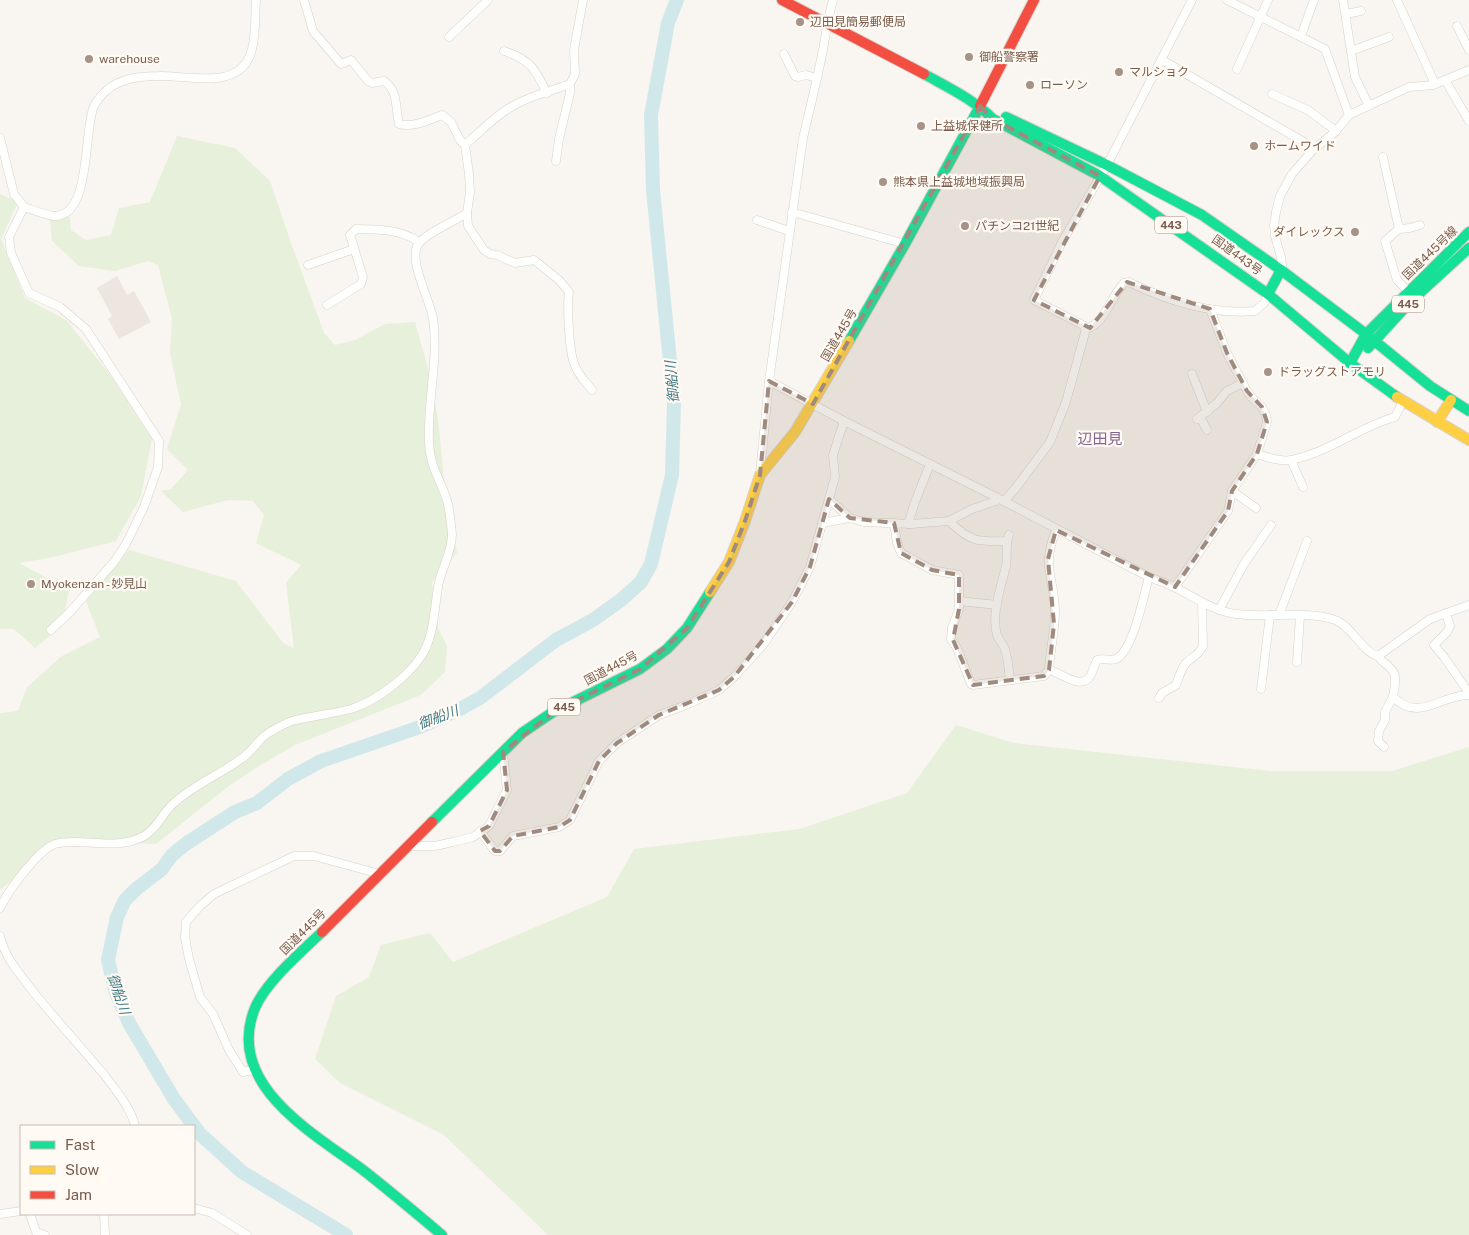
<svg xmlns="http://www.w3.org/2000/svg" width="1469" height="1235" font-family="'Public Sans','Noto Sans JP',sans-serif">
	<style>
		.industrial { fill: #ede5e0 }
		.green { fill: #e7f0db }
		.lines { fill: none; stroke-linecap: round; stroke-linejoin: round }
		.river { stroke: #d0e8ea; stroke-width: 14 }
		.street-casing { stroke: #d7d1cb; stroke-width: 9 }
		.fast-casing { stroke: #d9d2cb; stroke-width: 12 }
		.slow-casing { stroke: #d9d2cb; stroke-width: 12 }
		.jam-casing { stroke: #d9d2cb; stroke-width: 12 }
		.street { stroke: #fefefd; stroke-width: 8 }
		.fast { stroke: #16e098; stroke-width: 10 }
		.slow { stroke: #ffcf43; stroke-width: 10 }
		.jam { stroke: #f24e42; stroke-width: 10 }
		.marked { fill: #9f8a7d; fill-opacity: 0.2; stroke: #9f8a7d; stroke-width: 4; stroke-dasharray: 10 6; stroke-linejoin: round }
		.poi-dot { fill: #a69286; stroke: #fffaf3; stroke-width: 2 }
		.labels { text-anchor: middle; stroke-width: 4.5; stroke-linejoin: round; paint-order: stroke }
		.shield { fill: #fffaf3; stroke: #a28b7f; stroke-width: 1 }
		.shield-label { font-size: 11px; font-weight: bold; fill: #7a5c4d }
		.poi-label { font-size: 12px; fill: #7a5c4d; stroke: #fffaf3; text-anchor: start }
		.street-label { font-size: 12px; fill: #7a5c4d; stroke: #fffaf3 }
		.water-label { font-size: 14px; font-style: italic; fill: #437c86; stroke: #fffaf3 }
		.quarter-label { font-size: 15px; fill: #846695; stroke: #fffaf3 }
	</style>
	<rect width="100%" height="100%" fill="#f9f5f0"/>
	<polygon class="industrial" points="117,276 127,295 134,291 151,322 119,339 108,319 112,316 97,288"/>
	<g class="green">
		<polygon points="177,136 235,148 270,181 290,240 324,333 335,345 355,340 385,324 415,322 430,375 438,419 444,479 457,553 432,582 438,628 447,646 445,672 421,695 295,745 259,766 230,785 156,844 65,838 0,890 0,713 18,711 27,687 62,656 100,637 86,601 129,550 236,581 284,644 294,648 286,583 301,565 256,543 264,515 253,501 228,500 183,512 161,491 171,489 188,470 167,449 181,404 170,353 172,319 158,265 148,261 115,271 79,266 52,241 50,218 70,217 71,230 86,240 111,235 119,208 150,202"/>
		<polygon points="0,194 18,202 1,239 25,298 66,320 111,376 152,439 141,496 116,541 54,557 19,563 69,590 62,626 35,648 14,629 0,629"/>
		<polygon points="956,725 1014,743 1270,771 1392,771 1469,747 1469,1235 548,1235 444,1135 340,1083 315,1059 336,996 369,977 381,945 430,933 453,962 607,897 634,849 800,829 907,793"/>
	</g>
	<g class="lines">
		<polyline class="river" points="346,1235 242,1172 200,1134 174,1099 129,1023 116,993 108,960 117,917 125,900 135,890 162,869 172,855 187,843 235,812 257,803 288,779 321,761 420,727 462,708 480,698 556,640 593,620 621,600 641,582 651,564 672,475 674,402 653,190 651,115 668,23 677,0"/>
		<g class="street-casing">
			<g id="street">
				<path d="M304,0L313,31L341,64L351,60L368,81L372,83L384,81C399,91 395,108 399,124C413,128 428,120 442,115L451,122L460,140L465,145L469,174L470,192L467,213L468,226L484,250L490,254L497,255L515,263L534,260L559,280L569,292C567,306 569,350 574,363C577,374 585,381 592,390"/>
				<polyline points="1227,0 1325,49 1349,115"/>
				<polyline points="1343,0 1355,77 1369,106"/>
				<polyline points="1397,0 1435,84"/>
				<polyline points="1346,14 1361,11"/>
				<polyline points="1457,26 1469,50"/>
				<polyline points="1301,36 1314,0"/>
				<polyline points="449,37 488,0"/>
				<path d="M504,51C531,60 535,69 547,93"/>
				<polyline points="1351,51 1389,37"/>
				<polyline points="784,54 795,76 798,77 806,75 817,78"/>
				<polyline points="1162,60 1304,142"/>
				<polyline points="1237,69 1268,0"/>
				<polyline points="1445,80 1469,121"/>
				<polyline points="1272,94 1308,110 1336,131"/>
				<polyline points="0,138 14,194 24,207"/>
				<path d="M465,145C480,132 494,117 511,107C529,96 551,91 570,84L575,74L574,50L583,0"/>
				<polyline points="1383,157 1399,229 1385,241 1397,280 1408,291"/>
				<polyline points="556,161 559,139 570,93 570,84"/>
				<polyline points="792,212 905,244"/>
				<polyline points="757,220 789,231"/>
				<polyline points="1399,229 1410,228 1420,225"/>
				<polyline points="308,265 354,249"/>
				<polyline points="1281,270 1282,265 1281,257 1275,236 1274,225 1276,212 1280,196 1292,174 1312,151 1336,131 1349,115 1409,87 1433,85 1469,70"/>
				<path d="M327,305L361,284L363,277L350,235L356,229C376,229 401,229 419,242"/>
				<polyline points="1086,329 1083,325 1034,300 1062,242 1107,165 1192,0"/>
				<polyline points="1192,374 1207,412"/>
				<path d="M769,381L844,421L992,495L1149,577C1157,580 1166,583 1174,587C1195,597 1213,611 1236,614C1266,618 1307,610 1335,620C1352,626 1363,653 1378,656L1430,619L1469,605"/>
				<polyline points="1200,417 1207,430"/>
				<polyline points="1197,419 1216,404 1227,391 1243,383"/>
				<path d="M1257,454C1267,457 1280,462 1291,460C1330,452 1359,427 1395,417L1403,401"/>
				<polyline points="1291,460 1303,487"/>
				<path d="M760,474L769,381L803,138C810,109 817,79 823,50C826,33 828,17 833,0"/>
				<polyline points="1232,491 1256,508"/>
				<polyline points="829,499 850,518"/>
				<path d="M1004,501L1015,489L1050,442L1066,402L1086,329C1106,323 1110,297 1124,283L1129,282C1167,301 1213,315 1255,311L1265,302L1268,294"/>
				<path d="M949,521C970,542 978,542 1006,541"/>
				<polyline points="822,523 850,518 864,522 911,524 949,521 972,509 996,501 998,498"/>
				<path d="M894,523L897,543L901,553L932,570L959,575V609L952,628L951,639L957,648L971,684L973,685L1044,676L1049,670C1061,672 1081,692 1091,675C1093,670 1095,664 1097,660C1103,658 1111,661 1116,659C1133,651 1144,595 1149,577"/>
				<polyline points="908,524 915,502 930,464"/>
				<path d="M1009,535C1005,545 1008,555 1006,566C1001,587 991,613 997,635C999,640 1003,644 1005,649C1008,659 1009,670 1010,680"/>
				<polyline points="1175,587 1228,511 1232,491 1257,454 1267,422 1266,415 1262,407 1253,399 1247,391 1227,353 1210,309"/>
				<polyline points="959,601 997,605"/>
				<polyline points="1219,610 1244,564 1271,525"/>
				<polyline points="1446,613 1450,626 1447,632 1434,645 1444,657 1469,693"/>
				<polyline points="1279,615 1307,541"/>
				<path d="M51,630L70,612L114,562L126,544L144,507L158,467L159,441L86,329L60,307L29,293L11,253L9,237L24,207C33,210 44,215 54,216C92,217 83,131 94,106C97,101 101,95 106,91C120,78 140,76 159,76C189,75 242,92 252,49C256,34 255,16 256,0"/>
				<path d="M1378,656C1381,662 1388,664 1392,670C1398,677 1394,689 1393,697C1420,723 1439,695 1469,695"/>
				<polyline points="1297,662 1300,616"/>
				<path d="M1049,670C1050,650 1055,631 1055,611C1054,575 1041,568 1056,530"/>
				<polyline points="1261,689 1270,615"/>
				<path d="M1159,698L1162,693L1176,685C1179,677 1181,669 1186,663C1192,657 1199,655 1203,646L1202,603"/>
				<polyline points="1384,747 1378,741 1379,731 1385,720 1385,712 1393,697"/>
				<polyline points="480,831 495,851 500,851 513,836 559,827 570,820 599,761 617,743 659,715 686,705 719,690 734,677 763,645 792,602 810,567 835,477 833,455 844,421"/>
				<polyline points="409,846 435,846 453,842 473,837 489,826 507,790 503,752"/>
				<path d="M0,908C8,891 38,850 55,844C61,842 69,842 75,842C98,842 123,848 144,836C158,828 162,813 174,803C195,784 223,773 245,756C254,749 260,737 270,732C277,728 285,723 292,721C311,716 332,714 351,709C375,702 409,676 422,655C435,634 434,606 439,582C443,566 452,551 452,534C451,525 450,513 448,504C442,481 430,469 429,443C427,401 439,359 433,318C429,298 410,264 417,246C422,235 455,221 467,213"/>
				<path d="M0,936C4,956 19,973 31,989C55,1019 81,1047 106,1077C117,1092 131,1108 135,1126"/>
				<polyline points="254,1070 243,1072 229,1050 213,1014 200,997 189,959 185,937 186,922 200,906 214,894 294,856 314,856 380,874"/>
				<polyline points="194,1208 212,1213 247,1235"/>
				<polyline points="0,1214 21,1211"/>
				<polyline points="30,1214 36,1232 45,1235"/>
				<polyline points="104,1214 105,1235"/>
			</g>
		</g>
		<g class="fast-casing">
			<g id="fast">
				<path d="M924,74C949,88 973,99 993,119L1100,176L1268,294L1350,363L1397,397"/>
				<polyline points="1006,117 1107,165 1202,215 1281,270 1366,334 1430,386 1469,411"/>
				<polyline points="1268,294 1281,270"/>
				<polyline points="849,341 905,244 980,106"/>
				<polyline points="1368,348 1411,301 1469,248"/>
				<polyline points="1350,363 1366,334 1469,232"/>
				<polyline points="432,822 522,733 553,712 640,669 667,649 687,628 710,592"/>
				<path d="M322,932C301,952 266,982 255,1008C224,1084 313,1133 363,1170C390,1191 416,1213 442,1235"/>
			</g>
		</g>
		<g class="slow-casing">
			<g id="slow">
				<polyline points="1397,397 1469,440"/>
				<polyline points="1437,422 1451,400"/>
				<polyline points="710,592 729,562 745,521 760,475 795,432 849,341"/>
			</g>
		</g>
		<g class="jam-casing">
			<g id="jam">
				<polyline points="782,0 924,74"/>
				<polyline points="980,106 1034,0"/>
				<polyline points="322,932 432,822"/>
			</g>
		</g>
		<use href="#street" class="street"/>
		<use href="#fast" class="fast"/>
		<use href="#slow" class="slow"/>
		<use href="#jam" class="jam"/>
	</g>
	<path class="marked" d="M980,106L993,119L1100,176L1034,300L1090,328L1127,282L1210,309L1227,353L1247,391L1262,407L1267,422L1257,454L1232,491L1228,511L1175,587L1056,530L1048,559L1054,624L1049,670L1044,676L973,685L953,640L959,609V575L932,570L901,553L894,523L850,518L829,499L810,567L792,602L734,677L719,690L659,715L617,743L599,761L570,820L559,827L513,836L500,851H495L480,831L489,826L507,790L503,752L553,712L640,669L687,628L729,562L745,521L760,475L769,381L813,404Z"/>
	<g class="poi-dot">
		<circle cx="800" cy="22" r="5"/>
		<circle cx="969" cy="57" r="5"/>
		<circle cx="89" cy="59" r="5"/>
		<circle cx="1119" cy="72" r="5"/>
		<circle cx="1030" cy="85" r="5"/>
		<circle cx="921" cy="126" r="5"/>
		<circle cx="1254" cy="146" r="5"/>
		<circle cx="883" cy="182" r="5"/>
		<circle cx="965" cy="226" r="5"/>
		<circle cx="1355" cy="232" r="5"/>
		<circle cx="1268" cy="372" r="5"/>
		<circle cx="31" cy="584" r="5"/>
	</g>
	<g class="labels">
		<g class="shield">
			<rect x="1155" y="216.5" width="32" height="17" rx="4"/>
			<rect x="1392" y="295.5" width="32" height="17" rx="4"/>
			<rect x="548" y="698.5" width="32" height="17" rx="4"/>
		</g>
		<g class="shield-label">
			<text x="1171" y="229">443</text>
			<text x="1408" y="308">445</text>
			<text x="564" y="711">445</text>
		</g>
		<g class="poi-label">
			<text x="810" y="26">辺田見簡易郵便局</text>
			<text x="979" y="61">御船警察署</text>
			<text x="99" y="63">warehouse</text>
			<text x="1129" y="76">マルショク</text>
			<text x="1040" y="89">ローソン</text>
			<text x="931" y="130">上益城保健所</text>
			<text x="1264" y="150">ホームワイド</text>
			<text x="893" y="186">熊本県上益城地域振興局</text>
			<text x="975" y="230">パチンコ21世紀</text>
			<text x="1345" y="236" text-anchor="end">ダイレックス</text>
			<text x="1278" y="376">ドラッグストアモリ</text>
			<text x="41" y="588">Myokenzan - 妙見山</text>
		</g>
		<g class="street-label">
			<text transform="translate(1430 253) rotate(-44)" y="4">国道445号線</text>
			<text transform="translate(1237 255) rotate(36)" y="4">国道443号</text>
			<text transform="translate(839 335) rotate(-60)" y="4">国道445号</text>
			<text transform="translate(611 668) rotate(-28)" y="4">国道445号</text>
			<text transform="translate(303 932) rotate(-45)" y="4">国道445号</text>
		</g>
		<g class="water-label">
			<text transform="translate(672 382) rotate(-95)" y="5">御船川</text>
			<text transform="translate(438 717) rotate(-21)" y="5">御船川</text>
			<text transform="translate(119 994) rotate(71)" y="5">御船川</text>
		</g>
		<g class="quarter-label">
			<text x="1100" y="444">辺田見</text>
		</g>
	</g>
	<rect x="20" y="1125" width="175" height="90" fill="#fffaf3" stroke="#cabbb1"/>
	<rect x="30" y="1141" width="25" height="8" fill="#16e098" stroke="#cabbb1"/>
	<text x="65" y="1150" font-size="15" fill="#7a5c4d">Fast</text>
	<rect x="30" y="1166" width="25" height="8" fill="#ffcf43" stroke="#cabbb1"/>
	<text x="65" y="1175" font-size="15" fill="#7a5c4d">Slow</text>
	<rect x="30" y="1191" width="25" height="8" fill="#f24e42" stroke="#cabbb1"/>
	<text x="65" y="1200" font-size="15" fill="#7a5c4d">Jam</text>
</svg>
